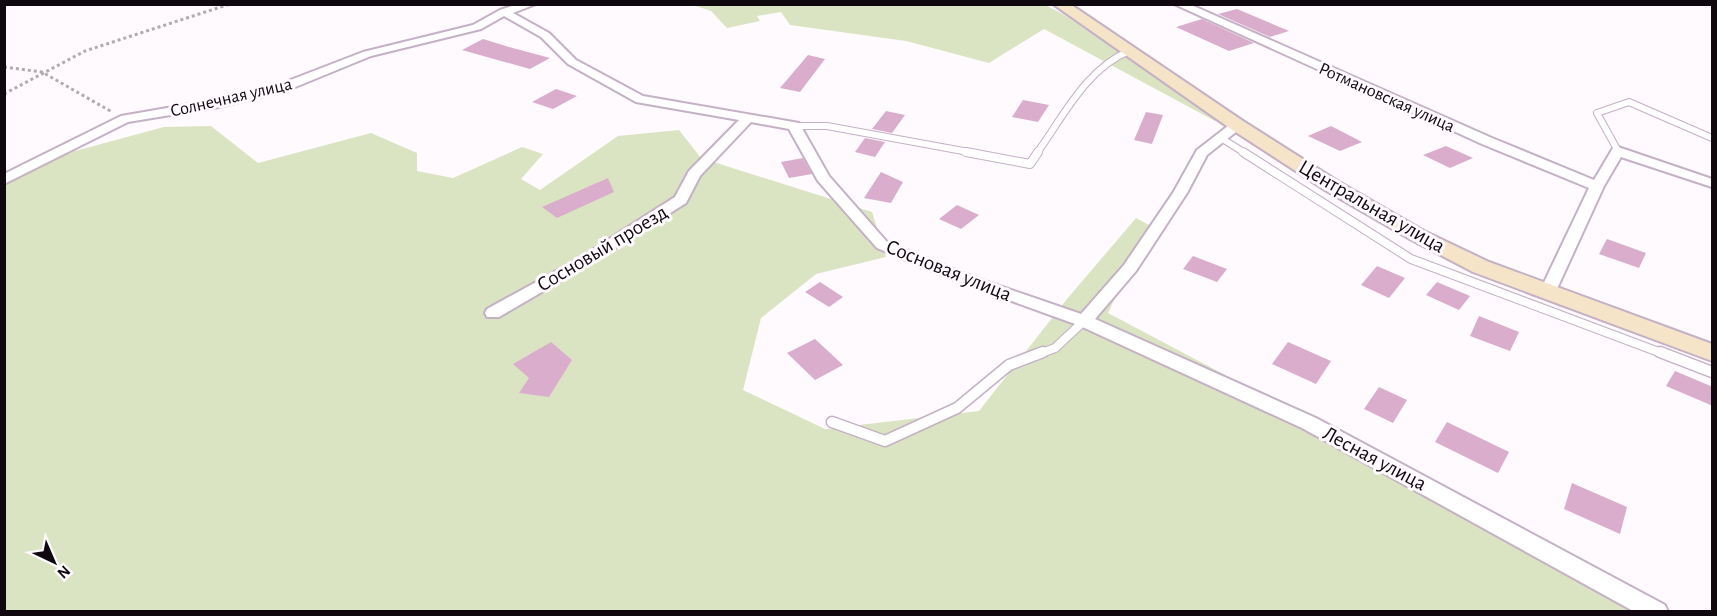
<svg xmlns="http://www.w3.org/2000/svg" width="1717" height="616" font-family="'Alegreya Sans',sans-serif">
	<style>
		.green { fill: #dbe4c2 }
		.building { fill: #daadcd }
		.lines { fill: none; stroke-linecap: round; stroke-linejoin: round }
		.lane-far2-casing { stroke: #c4b1c5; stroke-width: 8 }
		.lane-far1-casing { stroke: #c4b1c5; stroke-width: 10 }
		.lane-casing { stroke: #c4b1c5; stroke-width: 13 }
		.street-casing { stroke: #c4b1c5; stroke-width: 4 }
		.secondary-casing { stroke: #c4b1c5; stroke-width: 4 }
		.path { stroke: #b0acb0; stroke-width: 3; stroke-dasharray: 3 3; stroke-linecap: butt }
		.lane-far2 { stroke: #fff; stroke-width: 6 }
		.lane-far1 { stroke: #fff; stroke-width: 8 }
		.lane { stroke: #fff; stroke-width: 10 }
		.street { fill: #fff; fill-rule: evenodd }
		.secondary { fill: #f6e4c8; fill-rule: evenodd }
		.labels { text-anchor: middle; stroke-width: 6; stroke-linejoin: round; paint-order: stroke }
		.far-street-label { font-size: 18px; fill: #0f090f; stroke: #fefafe }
		.street-label { font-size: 21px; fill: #0f090f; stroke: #fefafe }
	</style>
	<rect width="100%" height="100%" fill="#fefafe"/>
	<g class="green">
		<polygon points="693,5 1045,5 1063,14 1220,120 1215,121 1044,29 989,63 906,41 790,25 781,12 757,16 760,21 727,28 711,11"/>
		<polygon points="211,126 258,163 371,133 417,153 417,171 453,178 522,147 543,154 521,179 540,190 618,136 679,130 701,158 872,212 886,257 816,274 761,318 743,390 825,429 979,411 1067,299 1136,218 1149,225 1108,313 1671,611 5,612 5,185 64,154 164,127"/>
	</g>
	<g class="building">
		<polygon points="1237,9 1289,31 1270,37 1218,14"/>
		<polygon points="1202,19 1254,43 1229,51 1176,27"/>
		<polygon points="483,39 509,47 550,58 530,69 462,50"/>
		<polygon points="808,55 825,59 800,92 780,88"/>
		<polygon points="556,89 577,96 553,109 532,102"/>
		<polygon points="1023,100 1049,105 1038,122 1012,117"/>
		<polygon points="886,111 905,115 892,133 872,129"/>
		<polygon points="1146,112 1163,115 1152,144 1134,140"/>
		<polygon points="1331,126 1362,142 1340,151 1308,136"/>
		<polygon points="865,138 885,142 875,157 855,152"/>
		<polygon points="1446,146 1473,158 1450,168 1423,155"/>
		<polygon points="803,158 812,174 789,178 781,162"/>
		<polygon points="881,172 903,182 891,203 864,198"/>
		<polygon points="608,178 614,192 557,218 542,207"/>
		<polygon points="957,205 979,215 961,229 939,219"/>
		<polygon points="1607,239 1646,253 1639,268 1599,254"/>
		<polygon points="1193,256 1227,269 1217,282 1183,269"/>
		<polygon points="1377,266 1405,278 1389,298 1361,285"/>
		<polygon points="820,282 843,297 829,307 805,292"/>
		<polygon points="1437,282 1470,296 1459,310 1426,295"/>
		<polygon points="1479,316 1519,332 1510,351 1470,336"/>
		<polygon points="815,339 843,365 815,380 787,353"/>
		<polygon points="551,342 572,360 549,397 519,393 529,378 513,364"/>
		<polygon points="1288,342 1331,361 1316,384 1272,364"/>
		<polygon points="1675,371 1713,387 1713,406 1666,386"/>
		<polygon points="1379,387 1407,400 1393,423 1364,409"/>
		<polygon points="1447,422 1509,452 1498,473 1435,442"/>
		<polygon points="1572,483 1627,507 1620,534 1564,509"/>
	</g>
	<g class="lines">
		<g class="lane-far2-casing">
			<g id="lane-far2">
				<polyline points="794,126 827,126 974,153"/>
				<polyline points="1221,138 1245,153"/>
				<polyline points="1618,151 1597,113 1629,102 1712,138"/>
				<path d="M1037,153C1063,117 1086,69 1129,51"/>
			</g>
		</g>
		<g class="lane-far1-casing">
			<g id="lane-far1">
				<polyline points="966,152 1030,164 1038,152"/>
				<polyline points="1243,152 1411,259 1664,354"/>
				<polyline points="1039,354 1055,348 1084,321"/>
			</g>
		</g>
		<g class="lane-casing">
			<g id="lane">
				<polyline points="1660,352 1712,372"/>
				<polyline points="832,422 885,441 957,408 1009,365 1043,352"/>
			</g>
		</g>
		<g class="street-casing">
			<g id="street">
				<polygon points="518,4 536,4 513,13 549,33 576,60 643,96 799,123 829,176 887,242 968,275 1081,314 1124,265 1173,193 1197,150 1233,122 1241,122 1243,125 1241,128 1207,155 1187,193 1136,271 1095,319 1316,418 1665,605 1668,612 1635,612 1302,428 1078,325 956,281 877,248 818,181 789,129 751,122 700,176 686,203 588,265 499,317 487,317 485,313 487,309 578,259 675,197 689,171 739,120 636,102 568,64 541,37 504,16 481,29 371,56 288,90 219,107 128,122 4,184 4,174 121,116 219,99 280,84 363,52 473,25 500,10"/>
				<polygon points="1174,4 1189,4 1492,138 1594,180 1613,148 1618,147 1712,179 1712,187 1621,157 1604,186 1555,293 1547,298 1541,297 1539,293 1589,188 1482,144"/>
			</g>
		</g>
		<g class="secondary-casing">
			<polygon id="secondary" points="1053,4 1070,4 1243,121 1339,182 1424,231 1489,262 1712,344 1712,361 1473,272 1410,239 1325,190 1231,129"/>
		</g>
		<g class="path">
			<polyline points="4,67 42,72 112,112"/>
			<polyline points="4,94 85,51 230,4"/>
		</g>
		<use href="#lane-far2" class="lane-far2"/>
		<use href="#lane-far1" class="lane-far1"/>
		<use href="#lane" class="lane"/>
		<use href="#street" class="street"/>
		<use href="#secondary" class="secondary"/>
	</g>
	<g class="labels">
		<g class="far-street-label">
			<text transform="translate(231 97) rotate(-13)" y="6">Солнечная улица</text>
			<text transform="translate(1387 97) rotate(24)" y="6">Ротмановская улица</text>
		</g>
		<g class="street-label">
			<text transform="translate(1372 206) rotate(30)" y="7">Центральная улица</text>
			<text transform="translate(602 248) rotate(-31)" y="7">Сосновый проезд</text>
			<text transform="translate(949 270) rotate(22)" y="7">Сосновая улица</text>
			<text transform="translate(1375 458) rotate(28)" y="7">Лесная улица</text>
		</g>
	</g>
	<rect width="1717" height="616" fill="none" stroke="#0f090f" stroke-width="12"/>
	<g transform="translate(54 562) rotate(136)" stroke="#fefafe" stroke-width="4.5" paint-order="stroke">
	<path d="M0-4.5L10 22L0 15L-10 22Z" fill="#0f090f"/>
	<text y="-9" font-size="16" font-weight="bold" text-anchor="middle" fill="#0f090f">N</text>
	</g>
</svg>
